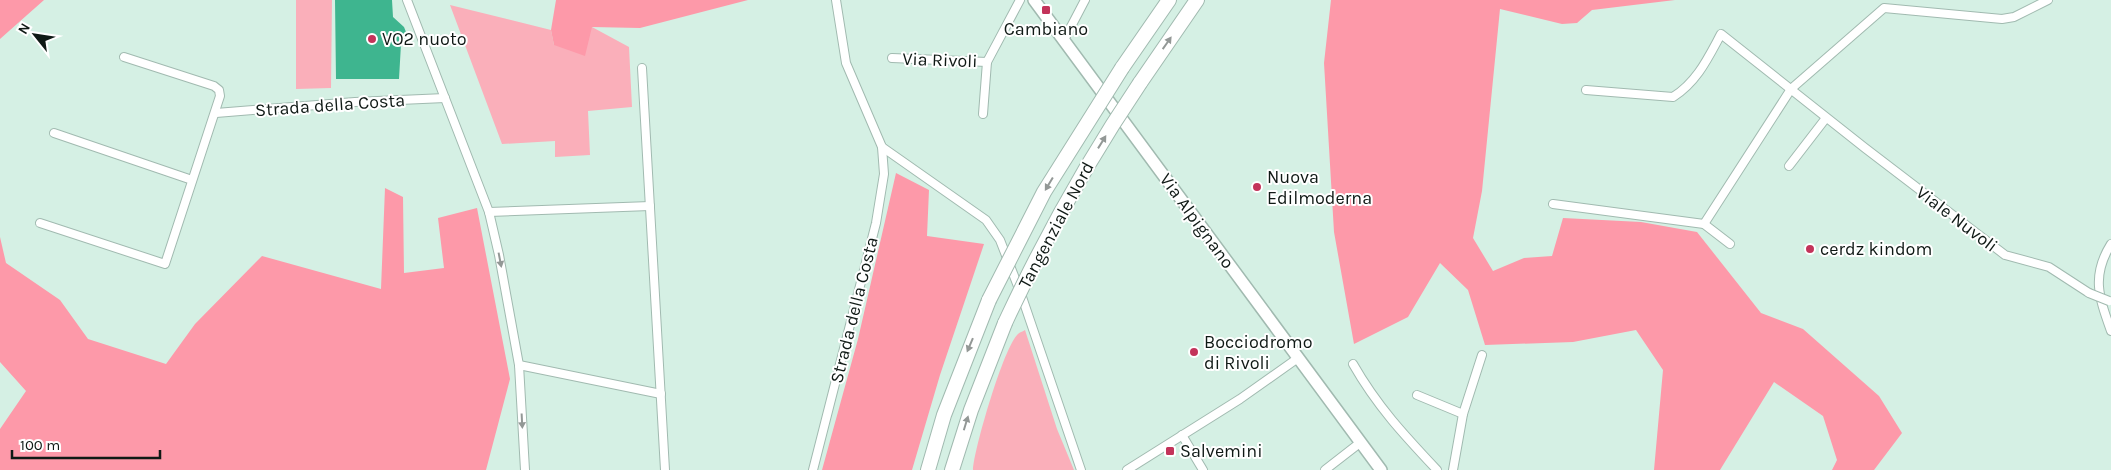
<svg xmlns="http://www.w3.org/2000/svg" width="2111" height="470" font-family="Karla,sans-serif">
	<style>
		.green { fill: #faafba }
		.forest { fill: #fd99a9 }
		.water { fill: #3eb58f }
		.lines { fill: none; stroke-linecap: round; stroke-linejoin: round }
		.street-casing { stroke: #a1bab0; stroke-width: 10 }
		.secondary-casing { stroke: #a1bab0; stroke-width: 14 }
		.highway-casing { stroke: #a1bab0; stroke-width: 16 }
		.street { stroke: #fff; stroke-width: 8 }
		.secondary { stroke: #fff; stroke-width: 11 }
		.highway { stroke: #fff; stroke-width: 14 }
		.street-bridge-casing { stroke: #a1bab0; stroke-width: 10; stroke-linecap: butt }
		.highway-bridge-casing { stroke: #a1bab0; stroke-width: 16; stroke-linecap: butt }
		.street-bridge { stroke: #fff; stroke-width: 8 }
		.highway-bridge { stroke: #fff; stroke-width: 14 }
		.oneway { fill: #939896 }
		.poi-dot { fill: #c3335a; stroke: #fff; stroke-width: 2 }
		.labels { text-anchor: middle; stroke-width: 4; stroke-linejoin: round; paint-order: stroke }
		.poi-label { font-size: 18px; fill: #0f1915; stroke: #fff; text-anchor: start }
		.street-label { font-size: 18px; fill: #0f1915; stroke: #fff }
	</style>
	<rect width="100%" height="100%" fill="#d5f0e4"/>
	<g class="green">
		<polygon points="296,0 332,0 331,88 296,89"/>
		<polygon points="450,5 551,30 554,45 592,27 629,47 632,107 588,111 590,155 555,157 555,141 502,144"/>
		<path d="M1025,330L1057,429L1074,470H973C974,449 1004,346 1018,334C1020,332 1022,332 1025,330Z"/>
	</g>
	<g class="forest">
		<polygon points="0,0 44,0 0,39"/>
		<polygon points="556,0 748,0 640,28 592,27 585,56 554,45 551,30"/>
		<polygon points="1331,0 1675,0 1592,10 1577,23 1562,24 1500,9 1482,191 1473,238 1493,271 1524,258 1552,256 1563,218 1641,222 1697,232 1761,313 1803,329 1879,396 1902,433 1874,470 1832,470 1837,460 1823,416 1774,382 1720,470 1654,470 1663,370 1636,330 1573,342 1485,345 1468,290 1440,263 1408,317 1354,344 1334,232 1324,63"/>
		<polygon points="896,173 929,190 927,236 984,244 940,375 912,470 822,470 858,339"/>
		<polygon points="385,188 403,197 404,273 444,268 438,218 477,208 510,379 486,470 0,470 0,429 26,391 0,362 0,237 6,263 60,300 88,339 166,364 195,324 262,256 381,289"/>
	</g>
	<polygon class="water" points="335,0 392,0 393,17 404,27 408,37 401,44 399,79 336,79"/>
	<g class="lines">
		<g class="street-casing">
			<g id="street">
				<polyline points="407,0 489,212 499,255 519,365 525,470"/>
				<polyline points="836,0 846,63 882,147 986,220 1000,240 1021,294 1081,470"/>
				<polyline points="1064,40 1085,0"/>
				<polyline points="892,58 987,62 1020,0"/>
				<polyline points="642,68 665,470"/>
				<path d="M1586,90L1673,97C1697,82 1708,58 1721,34L1865,148L2005,255L2049,267L2089,293"/>
				<polyline points="216,113 355,102 445,98"/>
				<polyline points="983,114 987,62"/>
				<polyline points="54,133 192,180"/>
				<polyline points="1789,166 1826,118"/>
				<polyline points="1553,204 1704,224 1791,89 1884,8 2002,19 2014,17 2048,0"/>
				<polyline points="489,212 650,206"/>
				<polyline points="40,223 165,264 220,96 219,90 214,86 124,57"/>
				<polyline points="1704,224 1730,244"/>
				<path d="M2111,244C2091,276 2099,297 2111,331"/>
				<path d="M1353,364C1377,406 1404,435 1437,470"/>
				<polyline points="519,365 661,394"/>
				<polyline points="1417,395 1463,414"/>
				<polyline points="1182,435 1203,470"/>
				<polyline points="813,470 876,223 884,174 882,147"/>
				<polyline points="1127,470 1240,399 1298,358"/>
				<polyline points="1325,470 1361,442"/>
				<polyline points="1453,470 1463,414 1482,355"/>
			</g>
		</g>
		<g class="secondary-casing">
			<polyline id="secondary" points="1034,0 1381,470"/>
		</g>
		<g class="highway-casing">
			<g id="highway">
				<polyline points="1122,68 1169,0"/>
				<polyline points="1140,83 1197,0"/>
				<polyline points="928,470 944,415 989,300"/>
				<polyline points="952,470 971,410 1005,323"/>
			</g>
		</g>
		<use href="#street" class="street"/>
		<use href="#secondary" class="secondary"/>
		<use href="#highway" class="highway"/>
		<g class="street-bridge-casing">
			<polyline id="street-bridge" points="2089,293 2109,301"/>
		</g>
		<g class="highway-bridge-casing">
			<g id="highway-bridge">
				<polyline points="989,300 1044,192 1122,68"/>
				<path d="M1005,323C1044,239 1088,160 1140,83"/>
			</g>
		</g>
		<use href="#street-bridge" class="street-bridge"/>
		<use href="#highway-bridge" class="highway-bridge"/>
	</g>
	<defs><path id="oneway-solid" d="M-6-.8H1V-3.2L6.5 0L1 3.2V.8H-6Z" transform="scale(1.25)"/></defs>
	<g class="oneway">
		<use href="#oneway-solid" transform="translate(1167 43) rotate(-55)"/>
		<use href="#oneway-solid" transform="translate(1102 142) rotate(-58)"/>
		<use href="#oneway-solid" transform="translate(1049 184) rotate(121)"/>
		<use href="#oneway-solid" transform="translate(500 260) rotate(79)"/>
		<use href="#oneway-solid" transform="translate(970 345) rotate(113)"/>
		<use href="#oneway-solid" transform="translate(522 421) rotate(87)"/>
		<use href="#oneway-solid" transform="translate(966 423) rotate(-73)"/>
	</g>
	<g class="poi-dot">
		<rect x="1041" y="5" width="10" height="10" rx="2.5"/>
		<circle cx="372" cy="39" r="5"/>
		<circle cx="1257" cy="187" r="5"/>
		<circle cx="1810" cy="249" r="5"/>
		<circle cx="1194" cy="352" r="5"/>
		<rect x="1165" y="446" width="10" height="10" rx="2.5"/>
	</g>
	<g class="labels">
		<g class="poi-label">
			<text x="1046" y="35" text-anchor="middle">Cambiano</text>
			<text x="382" y="45">VO2 nuoto</text>
			<text x="1267" y="183">Nuova<tspan x="1267" dy="21">Edilmoderna</tspan></text>
			<text x="1820" y="255">cerdz kindom</text>
			<text x="1204" y="348">Bocciodromo<tspan x="1204" dy="21">di Rivoli</tspan></text>
			<text x="1180" y="457">Salvemini</text>
		</g>
		<g class="street-label">
			<text transform="translate(940 60) rotate(2)" y="6">Via Rivoli</text>
			<text transform="translate(330 105) rotate(-4)" y="6">Strada della Costa</text>
			<text transform="translate(1957 219) rotate(37)" y="6">Viale Nuvoli</text>
			<text transform="translate(1197 221) rotate(54)" y="6">Via Alpignano</text>
			<text transform="translate(1056 225) rotate(-62)" y="6">Tangenziale Nord</text>
			<text transform="translate(854 310) rotate(-76)" y="6">Strada della Costa</text>
		</g>
	</g>
	<g transform="translate(35 35) rotate(300)" stroke="#ffffff" stroke-width="4" paint-order="stroke">
	<path d="M0-4L9 19L0 12L-9 19Z" fill="#0f1915"/>
	<text y="-8" font-size="14" font-weight="bold" text-anchor="middle" fill="#0f1915">N</text>
	</g>
	<path d="M12 450v8h148v-8" fill="none" stroke="#0f1915" stroke-width="2.5"/>
	<text x="20" y="450" font-size="15" fill="#0f1915" stroke="#ffffff" stroke-width="4" paint-order="stroke">100 m</text>
</svg>
